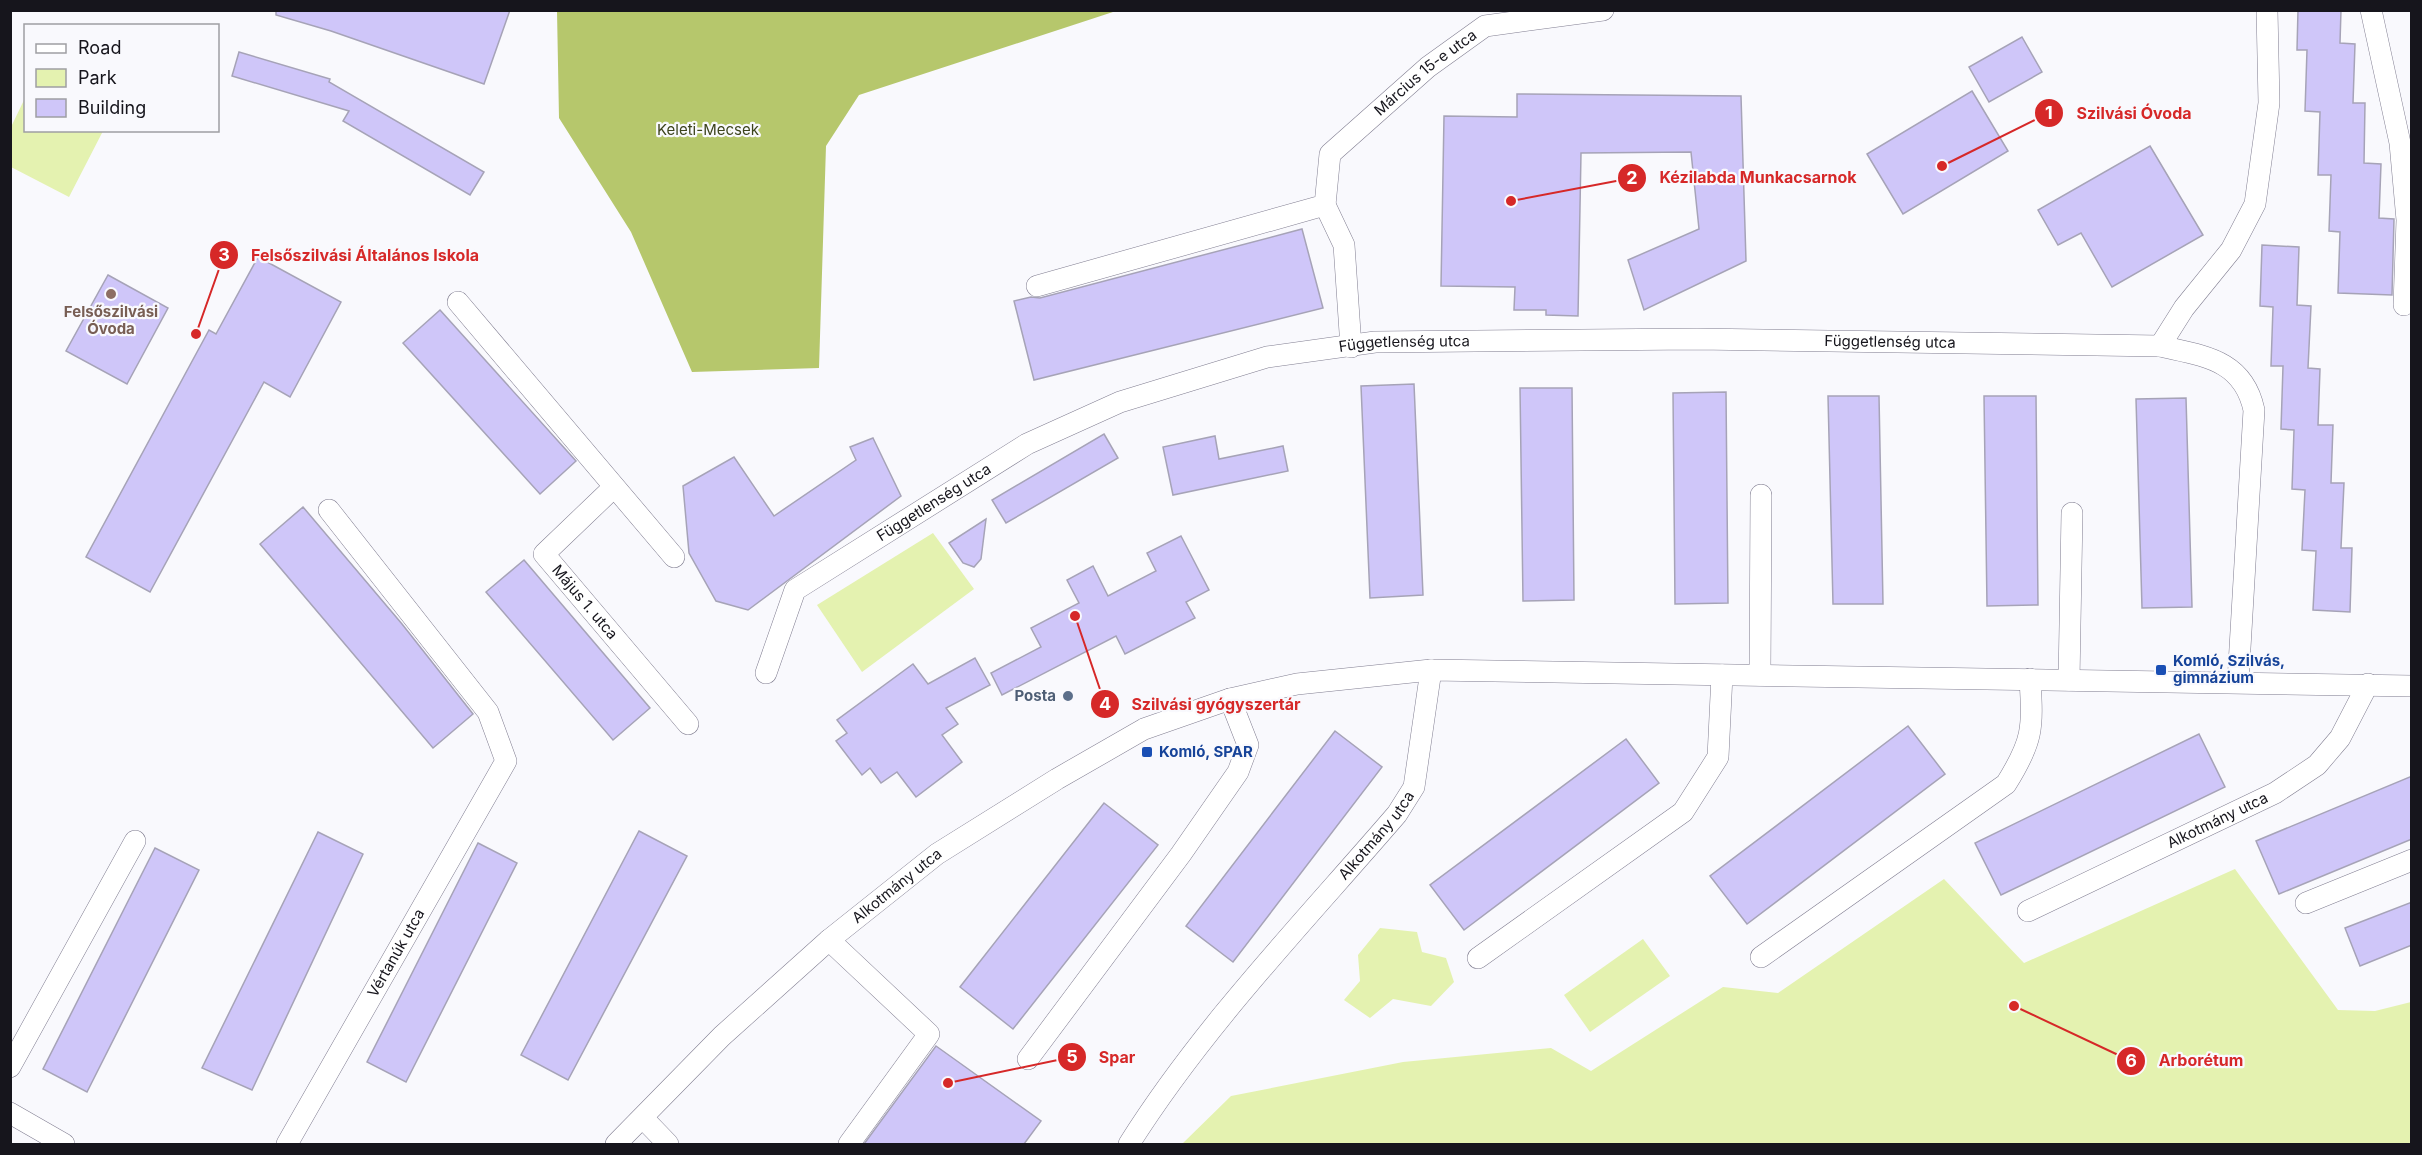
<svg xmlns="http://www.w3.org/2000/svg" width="2422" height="1155" font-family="Inter,sans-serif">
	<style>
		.green { fill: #e4f2b0 }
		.forest { fill: #b6c76c }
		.building { fill: #cfc6f9; stroke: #a6a3b7; stroke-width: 1.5 }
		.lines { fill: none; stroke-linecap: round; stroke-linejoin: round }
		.minor-casing { stroke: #817e91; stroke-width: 22 }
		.minor { stroke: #fff; stroke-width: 21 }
		.education-dot { fill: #8d6e63; stroke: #f9f9fd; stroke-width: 2 }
		.transit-dot { fill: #1a4fb4; stroke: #f9f9fd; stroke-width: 2 }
		.service-dot { fill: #5c6f8a; stroke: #f9f9fd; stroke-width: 2 }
		.labels { text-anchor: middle; stroke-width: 4.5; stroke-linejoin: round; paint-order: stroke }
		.street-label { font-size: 15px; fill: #16151c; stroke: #f9f9fd }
		.park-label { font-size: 15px; fill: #3c431c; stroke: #f9f9fd }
		.education-label { font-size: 15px; font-weight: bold; fill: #785e54; stroke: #f9f9fd }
		.transit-label { font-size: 15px; font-weight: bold; fill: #164399; stroke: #f9f9fd; text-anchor: start }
		.service-label { font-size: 15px; font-weight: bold; fill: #4e5e75; stroke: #f9f9fd; text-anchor: end }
		.leader { fill: none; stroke: #d62828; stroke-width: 2 }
		.callout-dot { fill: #d62828; stroke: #f9f9fd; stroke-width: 2 }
		.mark-label { font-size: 18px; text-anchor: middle; font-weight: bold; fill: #fff }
		.callout-label { font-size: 16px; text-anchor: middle; font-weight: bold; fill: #d62828; stroke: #f9f9fd; stroke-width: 4.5; stroke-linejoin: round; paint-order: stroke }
	</style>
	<rect width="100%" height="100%" fill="#f9f9fd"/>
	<g class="green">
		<polygon points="25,98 26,130 103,131 69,197 11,167 11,127"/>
		<polygon points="933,533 974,589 862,672 817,605"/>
		<polygon points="2235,869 2338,1010 2375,1011 2411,1002 2411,1144 1182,1144 1231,1096 1403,1062 1551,1048 1591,1071 1723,987 1778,993 1944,879 2024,963"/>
		<polygon points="1380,928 1417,932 1422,952 1446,958 1454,982 1431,1006 1393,999 1370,1018 1344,1000 1360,981 1358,955"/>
		<polygon points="1643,939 1670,976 1590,1032 1564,995"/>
	</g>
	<polygon class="forest" points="557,11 557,10 1116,11 859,95 826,146 819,368 692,372 631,232 559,118"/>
	<g class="building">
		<polygon points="276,10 510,10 484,84 331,31 276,15"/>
		<polygon points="2298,10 2341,10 2340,43 2355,44 2353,103 2365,103 2364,163 2381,164 2379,218 2394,219 2392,295 2338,293 2340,232 2329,231 2331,175 2318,175 2320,112 2305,111 2307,50 2297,50"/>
		<polygon points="2022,37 2042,72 1989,102 1969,67"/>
		<polygon points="239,52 330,79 329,82 484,172 470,195 343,121 349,111 232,76"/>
		<polygon points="1972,91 2008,151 1903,214 1867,154"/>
		<polygon points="1517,94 1741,96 1746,261 1644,310 1628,260 1699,229 1691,152 1581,153 1578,316 1546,315 1546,310 1514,310 1515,287 1441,286 1444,116 1517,117"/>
		<polygon points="2150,146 2203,235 2112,287 2081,233 2058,245 2038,210"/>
		<polygon points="1302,229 1323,308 1034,380 1014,301 1031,297 1040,298"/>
		<polygon points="2262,245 2299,247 2297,305 2311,306 2308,368 2320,369 2318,425 2333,425 2331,483 2344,483 2341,548 2352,548 2350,612 2313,610 2316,551 2302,550 2305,490 2292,489 2294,430 2281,429 2283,366 2271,366 2273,307 2260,306"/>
		<polygon points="258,257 341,302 290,397 264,382 150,592 86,557 209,330 216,334"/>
		<polygon points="108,275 168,308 127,384 66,351"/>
		<polygon points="440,310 576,461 540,494 403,343"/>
		<polygon points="1414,384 1423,595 1370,598 1361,386"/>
		<polygon points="1520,388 1572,388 1574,600 1523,601"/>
		<polygon points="1726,392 1728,603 1675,604 1673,393"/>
		<polygon points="1828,396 1879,396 1883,604 1833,604"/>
		<polygon points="1984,396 2036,396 2038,605 1987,606"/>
		<polygon points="2186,398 2192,607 2142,608 2136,399"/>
		<polygon points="1104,434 1118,458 1006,523 992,500"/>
		<polygon points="1215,436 1219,459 1283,446 1288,471 1173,495 1163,447"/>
		<polygon points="873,438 901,496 748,610 716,601 689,553 683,486 734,457 774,516 856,460 850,447"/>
		<polygon points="303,507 402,624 473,714 433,748 260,544"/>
		<polygon points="986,519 981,559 974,567 963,563 949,543"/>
		<polygon points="1181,536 1209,590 1186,602 1195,618 1125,654 1116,636 1002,695 991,673 1041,647 1031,628 1079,603 1067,580 1093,566 1108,596 1156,571 1147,553"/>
		<polygon points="524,560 650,708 613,740 486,592"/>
		<polygon points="975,658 990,685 946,708 958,724 942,735 962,762 916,797 897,772 881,783 870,768 862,775 836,741 847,733 837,720 913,664 928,684"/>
		<polygon points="1908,726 1945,774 1747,924 1710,876"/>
		<polygon points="1335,731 1382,767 1233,962 1186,926"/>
		<polygon points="2199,734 2225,787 2001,895 1975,843"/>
		<polygon points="1626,739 1659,783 1464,930 1430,885"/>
		<polygon points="2412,776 2412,839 2279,894 2256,841"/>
		<polygon points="1104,803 1158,845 1013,1029 960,987"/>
		<polygon points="639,831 687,856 568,1080 521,1055"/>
		<polygon points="318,832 363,854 252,1090 202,1068"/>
		<polygon points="478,843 517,863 406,1082 367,1062"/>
		<polygon points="155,848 199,870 87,1092 43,1069"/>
		<polygon points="2412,902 2412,945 2360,966 2345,928"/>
		<polygon points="936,1046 1041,1121 1024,1144 864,1144"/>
	</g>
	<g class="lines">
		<g class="minor-casing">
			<g id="minor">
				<polyline points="2371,10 2400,143 2407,220 2404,305"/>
				<polyline points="1325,205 1344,245 1351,347"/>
				<path id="s1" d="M1037,286L1325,205L1330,154L1428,67L1485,26L1603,10"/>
				<polyline points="458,302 674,557"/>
				<polyline points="2160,346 2184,308 2231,250 2255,204 2269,103 2267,10"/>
				<path id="s2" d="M614,487L544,554L688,724"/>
				<path id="s3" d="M766,673L795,590L1027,444L1120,402L1267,357L1375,342L1697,339L2160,346C2203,356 2243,359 2254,410L2238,682"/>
				<polyline points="1760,675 1761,495"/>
				<polyline points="2069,680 2072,513"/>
				<polyline points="2306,903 2412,860"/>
				<path id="s4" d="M2028,911L2275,793L2317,765L2340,738L2368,684"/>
				<polyline points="829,940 929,1034 849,1144"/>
				<path d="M1761,957L2006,784C2033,741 2033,729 2030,679"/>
				<polyline points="1478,958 1683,812 1718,757 1722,675"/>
				<polyline points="1028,1059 1181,854 1238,772 1248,745 1230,699"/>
				<polyline points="10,1067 135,841"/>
				<polyline points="10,1113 64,1144"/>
				<polyline points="643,1118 668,1144"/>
				<path id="s5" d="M287,1144L506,761L488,712L329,510"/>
				<path id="s6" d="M616,1144L722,1036L829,940L937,854L1057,779L1144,729L1230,699L1297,684L1431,670L2412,686"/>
				<path id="s7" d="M1129,1144C1204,1025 1305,921 1397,814L1414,787L1431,670"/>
			</g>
		</g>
		<use href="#minor" class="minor"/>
	</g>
	<circle class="education-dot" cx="111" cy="294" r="6"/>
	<g class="transit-dot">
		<rect x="2155" y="664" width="12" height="12" rx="3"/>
		<rect x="1141" y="746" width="12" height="12" rx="3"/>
	</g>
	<circle class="service-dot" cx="1068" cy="696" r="6"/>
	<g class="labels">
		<g class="street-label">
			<text dy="5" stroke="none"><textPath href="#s1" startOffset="476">Március 15-e utca</textPath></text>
			<text dy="5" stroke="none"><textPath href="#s3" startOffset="1242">Függetlenség utca</textPath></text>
			<text dy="5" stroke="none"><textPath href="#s3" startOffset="756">Függetlenség utca</textPath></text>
			<text dy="5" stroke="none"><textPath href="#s3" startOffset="252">Függetlenség utca</textPath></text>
			<text dy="5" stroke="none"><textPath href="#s2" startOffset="160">Május 1. utca</textPath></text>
			<text dy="5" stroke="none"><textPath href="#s4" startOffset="210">Alkotmány utca</textPath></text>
			<text dy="5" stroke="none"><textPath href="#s7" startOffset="396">Alkotmány utca</textPath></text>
			<text dy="5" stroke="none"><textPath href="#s6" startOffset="382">Alkotmány utca</textPath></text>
			<text dy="5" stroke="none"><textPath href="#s5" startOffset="220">Vértanúk utca</textPath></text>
		</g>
		<g class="park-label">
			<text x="708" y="135">Keleti-Mecsek</text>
		</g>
		<g class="education-label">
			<text x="111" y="317">Felsőszilvási<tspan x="111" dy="17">Óvoda</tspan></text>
		</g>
		<g class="transit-label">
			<text x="2173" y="666">Komló, Szilvás,<tspan x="2173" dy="17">gimnázium</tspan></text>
			<text x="1159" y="757">Komló, SPAR</text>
		</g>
		<g class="service-label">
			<text x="1056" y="701">Posta</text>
		</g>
	</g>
	<path class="leader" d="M1942 166L2049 113M1511 201L1632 178M196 334L224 255M1075 616L1105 704M948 1083L1072 1057M2014 1006L2131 1061"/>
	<g class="callout-dot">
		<circle cx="1942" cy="166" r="6"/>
		<circle cx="1511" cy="201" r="6"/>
		<circle cx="196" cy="334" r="6"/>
		<circle cx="1075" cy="616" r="6"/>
		<circle cx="948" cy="1083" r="6"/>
		<circle cx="2014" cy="1006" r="6"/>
		<circle cx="2049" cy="113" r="15"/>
		<circle cx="1632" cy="178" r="15"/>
		<circle cx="224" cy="255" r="15"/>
		<circle cx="1105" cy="704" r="15"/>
		<circle cx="1072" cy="1057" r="15"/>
		<circle cx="2131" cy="1061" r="15"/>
	</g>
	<g class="mark-label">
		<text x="2049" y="119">1</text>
		<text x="1632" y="184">2</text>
		<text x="224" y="261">3</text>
		<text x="1105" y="710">4</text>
		<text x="1072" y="1063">5</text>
		<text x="2131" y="1067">6</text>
	</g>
	<g class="callout-label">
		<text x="2134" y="119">Szilvási Óvoda</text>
		<text x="1758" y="183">Kézilabda Munkacsarnok</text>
		<text x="365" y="261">Felsőszilvási Általános Iskola</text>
		<text x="1216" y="710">Szilvási gyógyszertár</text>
		<text x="1117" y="1063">Spar</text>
		<text x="2201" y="1066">Arborétum</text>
	</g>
	<rect width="2422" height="1155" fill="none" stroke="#16151c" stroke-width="24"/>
	<rect x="24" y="24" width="195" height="108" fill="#f9f9fd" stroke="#9e9ea3" stroke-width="1.5"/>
	<rect x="36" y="44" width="30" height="9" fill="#ffffff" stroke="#9e9ea3" stroke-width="1.5"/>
	<text x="78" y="54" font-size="18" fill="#16151c">Road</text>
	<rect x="36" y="69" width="30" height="18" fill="#e4f2b0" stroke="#9e9ea3" stroke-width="1.5"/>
	<text x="78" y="84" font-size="18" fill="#16151c">Park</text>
	<rect x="36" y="99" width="30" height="18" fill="#cfc6f9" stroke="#9e9ea3" stroke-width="1.5"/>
	<text x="78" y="114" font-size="18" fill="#16151c">Building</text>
</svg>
